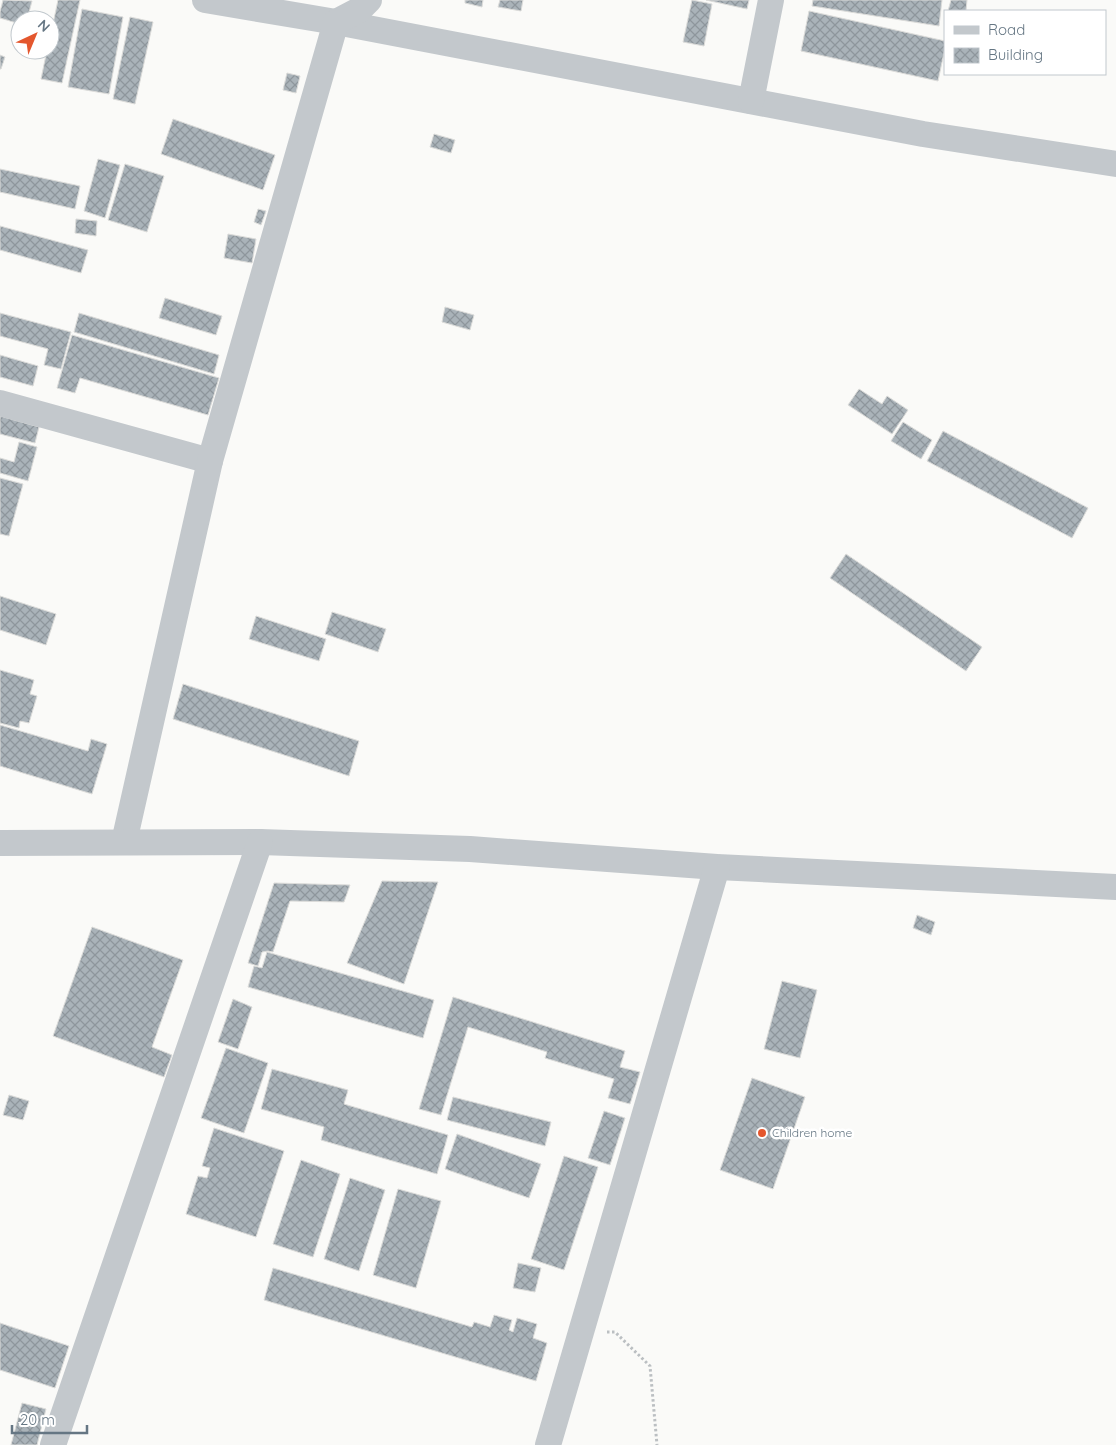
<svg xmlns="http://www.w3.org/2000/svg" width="1116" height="1445" font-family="Quicksand,sans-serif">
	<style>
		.building { fill: url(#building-cross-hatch); stroke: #dcdcda }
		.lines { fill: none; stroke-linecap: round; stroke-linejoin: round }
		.path { stroke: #bbbfc2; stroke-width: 3; stroke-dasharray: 2.5 2.5; stroke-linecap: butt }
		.minor { stroke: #c3c8cc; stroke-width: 26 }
		.poi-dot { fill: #e4572e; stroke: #fff; stroke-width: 2 }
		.labels { text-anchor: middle; stroke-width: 5; stroke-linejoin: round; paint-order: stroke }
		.poi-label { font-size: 12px; fill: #657683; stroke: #fff; text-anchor: start }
	</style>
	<defs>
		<pattern id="building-cross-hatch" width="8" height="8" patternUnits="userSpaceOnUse" patternTransform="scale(1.25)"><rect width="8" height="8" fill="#aab3b9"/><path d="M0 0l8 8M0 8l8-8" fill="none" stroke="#8e969c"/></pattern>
	</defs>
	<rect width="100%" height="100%" fill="#fafaf8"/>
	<g class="building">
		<polygon points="3,0 32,1 27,20 20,20 20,24 0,18 0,12"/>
		<polygon points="58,0 80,0 62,83 41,79 47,50 50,50 50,38"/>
		<polygon points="465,0 483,0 482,7 465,3"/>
		<polygon points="500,0 523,0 521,11 498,7"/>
		<polygon points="692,0 712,4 704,46 683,42"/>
		<polygon points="706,0 749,0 747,9"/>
		<polygon points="813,0 942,0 939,26 812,6"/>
		<polygon points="951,0 967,0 966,11 948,11"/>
		<polygon points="82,9 123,17 109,94 68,87"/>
		<polygon points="809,11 945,41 945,48 938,81 801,51"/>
		<polygon points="130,17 153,22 135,104 113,99"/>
		<polygon points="0,55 5,57 1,69 0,69"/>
		<polygon points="287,73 300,76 296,93 283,90"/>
		<polygon points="173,119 275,155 263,190 161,154"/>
		<polygon points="434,134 455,140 451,153 430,147"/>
		<polygon points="98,159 120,165 105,218 84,211"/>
		<polygon points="125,164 164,176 147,232 108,220"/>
		<polygon points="0,169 80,186 75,209 0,192"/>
		<polygon points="258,209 266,211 261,225 254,222"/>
		<polygon points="76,219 97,221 96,236 75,233"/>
		<polygon points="0,226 88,250 81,273 0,250"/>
		<polygon points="228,234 256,239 252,263 224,258"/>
		<polygon points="165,298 222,316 216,335 159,318"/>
		<polygon points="445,307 474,315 470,330 442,322"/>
		<polygon points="0,313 71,332 61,369 44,365 48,349 0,336"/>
		<polygon points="79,313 219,355 214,374 74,332"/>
		<polygon points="72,335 219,378 208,415 80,378 75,393 57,388"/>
		<polygon points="0,355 38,366 33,386 0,377"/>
		<polygon points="859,389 882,404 887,396 908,410 892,434 848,405"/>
		<polygon points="0,416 39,427 35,443 0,434"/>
		<polygon points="903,422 932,440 921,459 891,441"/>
		<polygon points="943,431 1088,508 1072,538 927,461"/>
		<polygon points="19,442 37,447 28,481 0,473 0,458 14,462"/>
		<polygon points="0,478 23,484 9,536 0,534"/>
		<polygon points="846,554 982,647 966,671 830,578"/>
		<polygon points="0,596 56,614 46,645 0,630"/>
		<polygon points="332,612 386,629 378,652 325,634"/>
		<polygon points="256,616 326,639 319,661 249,639"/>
		<polygon points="0,670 34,680 30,694 37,696 29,723 20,721 19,728 0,723"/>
		<polygon points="183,684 359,741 349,776 173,719"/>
		<polygon points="0,725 88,751 91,739 107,744 92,794 0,766"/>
		<polygon points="382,881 438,882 404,984 347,963"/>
		<polygon points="274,883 350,885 344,902 290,901 273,952 268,951 262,952 258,966 248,963"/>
		<polygon points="917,915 935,922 931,935 913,928"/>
		<polygon points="92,927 183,960 152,1047 172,1055 164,1077 53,1036"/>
		<polygon points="267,952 434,1000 423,1038 248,987 254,966 262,968"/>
		<polygon points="782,981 817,990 800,1058 764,1049"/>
		<polygon points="453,997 625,1051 620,1067 640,1072 630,1104 608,1098 614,1079 545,1058 547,1052 468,1027 441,1115 419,1109"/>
		<polygon points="233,999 252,1007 238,1049 218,1042"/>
		<polygon points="226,1048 268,1063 244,1133 201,1118"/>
		<polygon points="272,1069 348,1090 344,1104 448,1135 437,1174 321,1140 324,1127 261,1109"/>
		<polygon points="752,1078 805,1097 773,1189 720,1170"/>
		<polygon points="9,1095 29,1101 23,1120 3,1115"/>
		<polygon points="453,1097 551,1122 545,1146 447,1120"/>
		<polygon points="604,1111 625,1118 610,1165 588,1158"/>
		<polygon points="214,1128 284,1151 256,1237 186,1214 198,1176 207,1178 210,1168 202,1166"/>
		<polygon points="457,1134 541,1164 529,1198 445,1169"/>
		<polygon points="564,1156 598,1167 564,1270 531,1259"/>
		<polygon points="301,1160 340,1174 313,1257 273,1244"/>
		<polygon points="350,1178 385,1190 359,1271 324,1259"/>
		<polygon points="398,1189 441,1201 416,1288 373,1275"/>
		<polygon points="518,1263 541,1268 535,1292 513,1288"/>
		<polygon points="273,1268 472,1327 474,1322 490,1327 494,1315 512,1320 509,1330 513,1332 517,1318 537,1324 533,1338 547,1343 536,1381 264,1300"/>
		<polygon points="0,1323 69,1346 55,1388 0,1370"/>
		<polygon points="22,1403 46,1409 37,1445 11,1445"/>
	</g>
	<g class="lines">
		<polyline class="path" points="607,1332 615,1332 650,1366 657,1445"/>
		<g class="minor">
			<polyline points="205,0 336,22 923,134 1116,164"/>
			<polyline points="751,101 771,0"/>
			<polyline points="0,403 210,461"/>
			<polyline points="124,842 210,461 336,22 359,10 369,0"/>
			<polyline points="0,843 260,842 470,849 717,867 1116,887"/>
			<polyline points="53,1445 260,842"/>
			<polyline points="548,1445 717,867"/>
		</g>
	</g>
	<circle class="poi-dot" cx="762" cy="1133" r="5"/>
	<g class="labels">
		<g class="poi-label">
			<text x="772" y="1137">Children home</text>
		</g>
	</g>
	<rect x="944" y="10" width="162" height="65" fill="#ffffff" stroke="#c1c8cd"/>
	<rect x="954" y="26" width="25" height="8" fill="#c3c8cc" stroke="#c1c8cd"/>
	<text x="988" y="35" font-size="15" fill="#657683">Road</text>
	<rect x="954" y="48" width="25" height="15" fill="url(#building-cross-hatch)" stroke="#c1c8cd"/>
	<text x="988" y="60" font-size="15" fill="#657683">Building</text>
	<g transform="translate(35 35) rotate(44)"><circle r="24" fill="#ffffff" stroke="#c1c8cd"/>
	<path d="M0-4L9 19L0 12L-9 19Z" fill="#e4572e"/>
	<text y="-8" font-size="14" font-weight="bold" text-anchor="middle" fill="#657683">N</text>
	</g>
	<path d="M12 1425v8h75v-8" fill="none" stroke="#657683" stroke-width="2.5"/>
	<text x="20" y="1425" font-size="15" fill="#657683" stroke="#ffffff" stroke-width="4" paint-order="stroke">20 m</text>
</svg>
